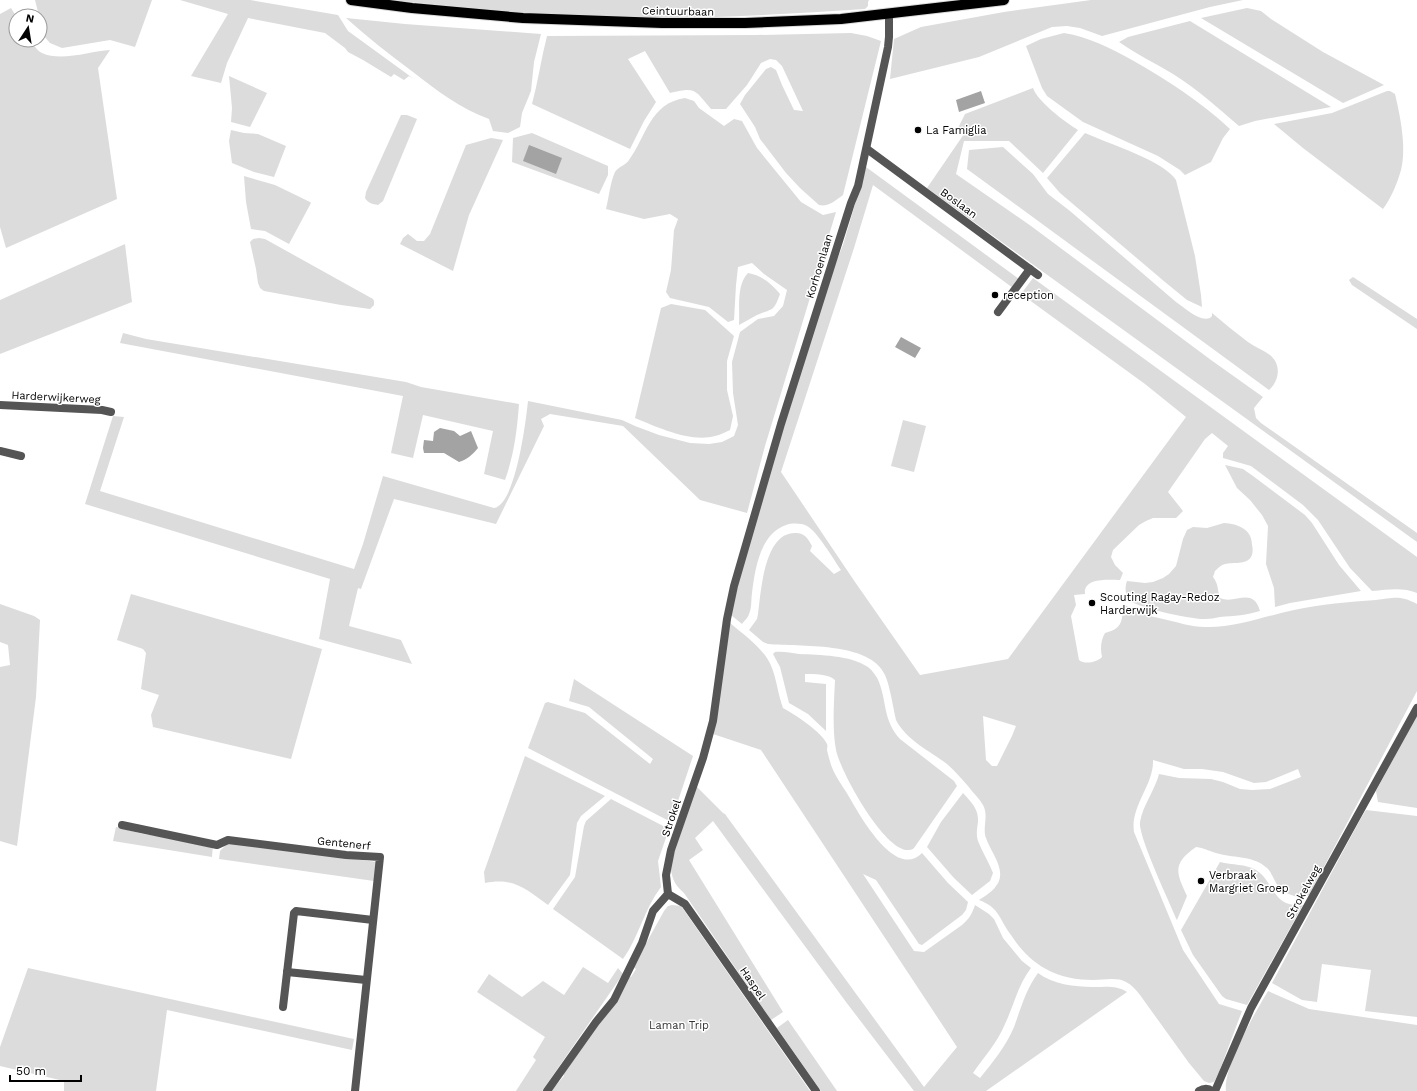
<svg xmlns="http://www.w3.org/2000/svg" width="1417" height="1091" font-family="'Work Sans',sans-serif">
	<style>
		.green { fill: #dcdcdc; fill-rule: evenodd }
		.water { fill: #a3a3a3 }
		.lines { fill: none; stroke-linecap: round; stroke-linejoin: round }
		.primary-casing { stroke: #dbdbdb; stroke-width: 12 }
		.street { stroke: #555; stroke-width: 8 }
		.primary { stroke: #000; stroke-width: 10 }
		.poi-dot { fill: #000; stroke: #fff; stroke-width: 1.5 }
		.labels { text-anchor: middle; stroke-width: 3; stroke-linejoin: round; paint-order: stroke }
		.street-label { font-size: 11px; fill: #000; stroke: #fff }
		.poi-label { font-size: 11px; fill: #000; stroke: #fff; text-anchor: start }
		.park-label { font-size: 11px; fill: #333; stroke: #fff }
	</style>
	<rect width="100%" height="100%" fill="#fff"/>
	<g class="green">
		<polygon points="35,0 152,0 135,47 110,40 62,48 50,43 43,35 40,16 39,16"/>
		<polygon points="180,0 250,0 338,15 348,31 414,79 409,76 404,80 394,74 391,77 363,60 348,52 345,48 325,33 248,18 227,63 221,83 191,76 228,14"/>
		<path d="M392,0H869L868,2V6L865,9C787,14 708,19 630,18C550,17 471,8 392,0Z"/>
		<polygon points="1091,0 1243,0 1210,7 1102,36 1080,28 1067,26 1052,27 979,57 890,79 894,39 921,27 1004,12"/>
		<path d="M11,8L16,16V40H30C33,44 37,51 42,53C61,62 91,51 110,50L98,68L117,199L6,248L0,227V14Z"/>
		<polygon points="1247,8 1261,11 1271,19 1323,52 1384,85 1343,103 1201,18"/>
		<path d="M346,18L405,24L541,34L534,62L531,91L522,113L520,127L508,133L493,131L489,119C461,109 436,90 413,72C390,55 367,37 346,18Z"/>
		<path d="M1190,21L1331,107L1255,121L1239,126C1217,107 1197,89 1173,74C1155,63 1136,54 1119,42L1128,37Z"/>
		<path d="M851,33L867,36L881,41L843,195C835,201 828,207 819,205L800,188L786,173L760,139L755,127L740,104L745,95L766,69L771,67L776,70L782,85L794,110L803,111L782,66L776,60L770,59L761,63L747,85L726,109H711C694,89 696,87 670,93L645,51L628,59L656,102L644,121L630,149L532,104C538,82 541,59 547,36L757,35Z"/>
		<path d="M1064,33C1089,37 1110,48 1132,60C1167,80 1200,101 1230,129L1223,138L1211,162L1185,175L1180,170L1158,156L1083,122L1047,96L1042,88L1026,46L1041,39Z"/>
		<polygon points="229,76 267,93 250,127 231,122 232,108"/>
		<path d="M1033,88C1038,102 1065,122 1078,130L1043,173L1009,141H964L956,174L1031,226L1211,360L1263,397L1254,408L1256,418L1261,423L1417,533V542L927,188L964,134L958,128L965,114Z"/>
		<path d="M1387,91H1390L1395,94C1400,115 1407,148 1401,170C1397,184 1391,198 1383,209L1303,148L1274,124L1332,113Z"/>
		<path d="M685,98L694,101L699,108L724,126L734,119L742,121L757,148L801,202L823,215L836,212L765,446L747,513L700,500L623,426L550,414L541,419L544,426L496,524L394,499L361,589L358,588L349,626L401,640L412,664L319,639L330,579L85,504L113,416L124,417L100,491L354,569L363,544L383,476L494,508C516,504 526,420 528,401L622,420L635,426L659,435L690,443L709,444L722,442L734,436L738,425L733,393L732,362L740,332L758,319L774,316L783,306L787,290L764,274L752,263L738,267L736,285L734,320L728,322L709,307L670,298L666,292L671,270L674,230L678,219L670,214L644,219L606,209C609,197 610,183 615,172C618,167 626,165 629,160C646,137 650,103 685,98Z"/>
		<path d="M401,115H407L417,119L383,201L378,205C372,204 368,203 365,198L366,192Z"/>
		<polygon points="231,130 244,133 258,134 286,146 274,177 254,172 232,163 229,141"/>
		<polygon points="532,133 608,166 608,175 599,194 512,162 513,138"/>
		<path d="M1085,133C1109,144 1163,160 1176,180L1195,256L1201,295L1202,307L1187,300L1165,282L1060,193L1047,178Z"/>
		<polygon points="491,138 503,140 469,215 453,271 400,244 403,238 408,234 417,241 424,241 430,234 466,145"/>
		<path d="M1003,147L1033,174L1048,194L1070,211L1176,302C1185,308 1199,322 1210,318L1212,316V313C1224,323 1236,333 1248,342C1255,347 1263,350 1270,355C1282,365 1279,381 1269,390L967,169L969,150Z"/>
		<path d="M866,167L1019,279L1013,288L873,185L854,248L781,472L855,582L920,675L1008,659L1186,417L1145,384L1021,294L1033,278L1417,557V593C1402,587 1388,590 1372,591L1350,568L1318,520L1303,505L1251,466L1223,458V453L1228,446L1212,433L1205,439L1168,492L1183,511L1176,518H1153L1146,521L1139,525L1113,550L1111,557L1115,565L1123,573L1120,580C1110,580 1083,577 1085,594L1074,595L1076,605L1071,616L1079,660C1085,665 1097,662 1102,657C1100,648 1101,640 1105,633C1124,628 1121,621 1124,604C1134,613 1150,616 1163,619C1177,622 1191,627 1205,627C1235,628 1265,616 1294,610C1321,604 1349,602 1376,600C1395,598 1399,595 1417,604V691L1309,895L1300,898C1294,896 1284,893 1280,889C1275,883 1273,874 1267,868C1254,856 1235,858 1220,854C1211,852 1205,848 1196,847C1172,864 1176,872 1187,896L1177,920C1170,903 1138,836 1140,822C1143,805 1155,790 1159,774L1179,778L1211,779L1223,782L1240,789L1252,790L1270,789L1301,777L1298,769L1266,782L1254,783L1223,772L1202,769H1184L1153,760C1154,785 1130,806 1134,832L1183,950L1219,1004L1242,1011L1219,1072L1214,1082L1209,1083L1204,1081L1189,1063L1140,995C1136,990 1132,985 1126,982C1117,977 1104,980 1093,980C1078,980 1059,977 1046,969C1031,961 1020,949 1011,935C999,919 1000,908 979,900C985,896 992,892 996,886C1008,871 991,853 986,838C982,828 989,816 983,805C979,798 973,793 968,786C961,778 955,771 947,764C930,751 906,740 896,720C893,707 890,686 885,675C870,641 799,647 768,644L763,642L749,630L757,619L758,614C761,592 764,534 794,533C804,532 808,538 812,546L810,551L834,574L841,570C834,560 817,531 807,526C801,523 792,523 786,525C760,534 755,569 752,593C751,599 752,608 749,614C748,618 744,621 742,624L731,615C757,500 796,387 831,275L843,245ZM983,716L1016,726L1012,736L997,766H992L986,760Z"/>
		<polygon points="244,176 275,185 310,202 311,203 289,244 265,231 251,229 246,202"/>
		<polygon points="259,238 265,239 373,299 374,301 374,305 370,309 341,305 264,291 260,288 258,283 256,269 250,242 253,239"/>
		<polygon points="125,244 132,302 0,354 0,300"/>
		<path d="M748,273C761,275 772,284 780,294C773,313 773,308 757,315C751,318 745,322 739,325C740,309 736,285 748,273Z"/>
		<polygon points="1353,277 1417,319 1417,329 1352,285 1349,280"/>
		<path d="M671,304L705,310L734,336L727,361V390L733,416L730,430C725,432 720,435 715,436C691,443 657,427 635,418L661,308Z"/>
		<path d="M123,333L146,339L406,382L421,387L519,404C517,431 514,455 505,480L484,474L493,431L423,415L413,458L391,453L403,396L120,343Z"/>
		<polygon points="903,420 926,426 914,472 891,466"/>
		<polygon points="1225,465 1243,469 1253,476 1305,515 1312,523 1339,565 1361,591 1290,603 1275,607 1274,588 1266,564 1268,526 1262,515 1250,500 1237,488"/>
		<path d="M1224,523C1238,524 1252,529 1252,545C1253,548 1253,554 1251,557C1246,565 1233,562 1225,564C1221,565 1218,568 1215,571L1213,577C1219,585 1217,589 1220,598C1235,605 1253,586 1260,611C1247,615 1234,616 1220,617C1215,618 1210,619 1205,619C1194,620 1133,607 1128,599C1125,593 1125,586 1127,581L1145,583L1153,582L1163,578L1169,574L1176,566L1183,539L1187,530L1193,527L1207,528Z"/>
		<polygon points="131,594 322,649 291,759 153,727 151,715 159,695 141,689 146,653 143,649 117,640"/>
		<polygon points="0,604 34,616 40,620 36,697 17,846 0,841 0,667 10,665 8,645 0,642"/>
		<path d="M730,623C745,636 765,649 772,668C777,681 778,695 783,708C794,714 822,732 827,744C828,746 827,748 827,750C828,755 830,761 831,765C835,776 842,785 848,795C858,812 895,881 922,853L948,883L968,902L966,910L962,915L922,945L919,944L876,880L863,874L914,951L924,952L962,925C969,919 972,914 975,905L989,914L994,919L1003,938L1022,961L1031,968C1018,985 1014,1005 1005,1024C997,1043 984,1057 973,1073L980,1078C993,1062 1006,1046 1014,1027C1021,1008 1026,989 1038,973C1052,984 1075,987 1093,987C1105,987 1117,985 1127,992L986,1091H914L846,1002L713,821L695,838L703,850L689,860L783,1012L771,1020L684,893C674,884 673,880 670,866L696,786L723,813L725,814L924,1087L957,1047L761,750L713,734Z"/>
		<path d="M775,652C783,651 791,653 799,654C820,655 850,655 868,667C873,671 877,677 879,682C887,703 883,720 900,739L954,781L957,786L914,848C913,849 911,850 909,850C885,853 840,771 836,750C832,728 834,703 835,680C829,674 814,674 805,674V682L826,684V731L808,714L789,703L780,667L773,654Z"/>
		<polygon points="574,679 693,756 671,822 528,748 545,703 548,702 585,713 650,764 653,759 589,707 569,701"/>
		<polygon points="1417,715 1417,808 1378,802 1376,791"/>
		<path d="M525,756L605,796L581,816L577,823L570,875L548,905C526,889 513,877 485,883L484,872Z"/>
		<path d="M963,793C971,802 979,809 978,822C977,829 976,834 978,841C982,852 989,862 993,873L990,881L972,895L954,878L927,847L941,822Z"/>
		<path d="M611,799L669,829L658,861L661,887C644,909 639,937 623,959L553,909L575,877L584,826L586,821Z"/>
		<polygon points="1366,810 1417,816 1417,1017 1365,1011 1371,970 1322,964 1317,1002 1302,1000 1272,983 1360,820"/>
		<polygon points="116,827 143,834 213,844 212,857 113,841"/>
		<polygon points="228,843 377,862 374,881 219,859 220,851"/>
		<path d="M1220,862C1232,865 1246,864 1256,870C1275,882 1272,908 1303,905L1247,1005L1226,999L1222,996L1193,955L1181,930Z"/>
		<polygon points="672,905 681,906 810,1091 551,1091 564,1076 563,1073 628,975 631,977 636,969 633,967 664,911 668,906"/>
		<polygon points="583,967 608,983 618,968 623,974 542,1091 516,1091 536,1060 533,1057 545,1037 477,992 489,974 522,997 543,981 564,995"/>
		<polygon points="28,968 354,1039 352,1050 167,1010 156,1091 64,1091 64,1081 0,1066 0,1047"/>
		<path d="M1268,991L1309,1009L1417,1025V1091H1226C1223,1067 1255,1013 1268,991Z"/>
		<polygon points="788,1020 837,1091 821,1091 777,1028"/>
	</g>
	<g class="water">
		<polygon points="981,91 985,103 959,112 956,100"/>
		<polygon points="529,145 562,158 556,174 523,161"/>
		<polygon points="901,337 921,348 915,358 895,347"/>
		<path d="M440,428L454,431L460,436L471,431L478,448C473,454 467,460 459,462L444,453H424L423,448L424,440L433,441L434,432Z"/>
	</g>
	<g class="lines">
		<g class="primary-casing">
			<polyline id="primary" points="351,0 412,8 523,18 662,23 745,23 841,19 1004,0"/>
		</g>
		<g class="street">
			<polyline points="867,149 1038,275"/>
			<polyline points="998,312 1030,269"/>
			<polyline points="0,405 102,410 111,412"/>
			<polyline points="0,451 21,456"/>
			<polyline points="122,825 217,845 228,840 346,855 380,857 355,1091"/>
			<polyline points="668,894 685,904 816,1091"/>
			<polyline points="287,972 366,980"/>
			<polyline points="283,1007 294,913 296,911 373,920"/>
			<polyline points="547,1091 596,1022 614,1000 642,943 653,911 668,894 666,875 671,850 703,758 713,721 727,619 734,586 781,424 851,203 858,186 888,47 889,37 889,14"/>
			<path d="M1199,1091C1204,1088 1208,1088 1212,1091"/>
			<polyline points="1215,1091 1251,1008 1417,708"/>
		</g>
		<use href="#primary" class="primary"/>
	</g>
	<g class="poi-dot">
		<circle cx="918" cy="130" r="4"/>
		<circle cx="995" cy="295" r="4"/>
		<circle cx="1092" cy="603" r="4"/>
		<circle cx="1201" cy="881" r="4"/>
	</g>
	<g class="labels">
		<g class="street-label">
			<text transform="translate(678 11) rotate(1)" y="4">Ceintuurbaan</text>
			<text transform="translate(959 203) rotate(36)" y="4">Boslaan</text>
			<text transform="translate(819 266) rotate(-73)" y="4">Korhoenlaan</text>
			<text transform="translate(56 397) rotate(3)" y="4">Harderwijkerweg</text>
			<text transform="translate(671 818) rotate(-71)" y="4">Strokel</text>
			<text transform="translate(344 843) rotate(6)" y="4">Gentenerf</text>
			<text transform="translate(1303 892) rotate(-61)" y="4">Strokelweg</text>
			<text transform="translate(753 983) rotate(56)" y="4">Haspel</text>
		</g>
		<g class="poi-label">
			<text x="926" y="134">La Famiglia</text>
			<text x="1003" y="299">reception</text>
			<text x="1100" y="601">Scouting Ragay-Redoz<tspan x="1100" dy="13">Harderwijk</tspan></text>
			<text x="1209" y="879">Verbraak<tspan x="1209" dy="13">Margriet Groep</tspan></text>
		</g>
		<g class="park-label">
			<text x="679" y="1029">Laman Trip</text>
		</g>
	</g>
	<g transform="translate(28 28) rotate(12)"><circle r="19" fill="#ffffff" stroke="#999999"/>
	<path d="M0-3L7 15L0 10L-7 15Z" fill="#000000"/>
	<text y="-6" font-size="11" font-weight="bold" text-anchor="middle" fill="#000000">N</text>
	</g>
	<path d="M10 1075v6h71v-6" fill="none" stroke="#000000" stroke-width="2"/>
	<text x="16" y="1075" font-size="12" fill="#000000" stroke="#ffffff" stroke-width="3" paint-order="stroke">50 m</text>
</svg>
